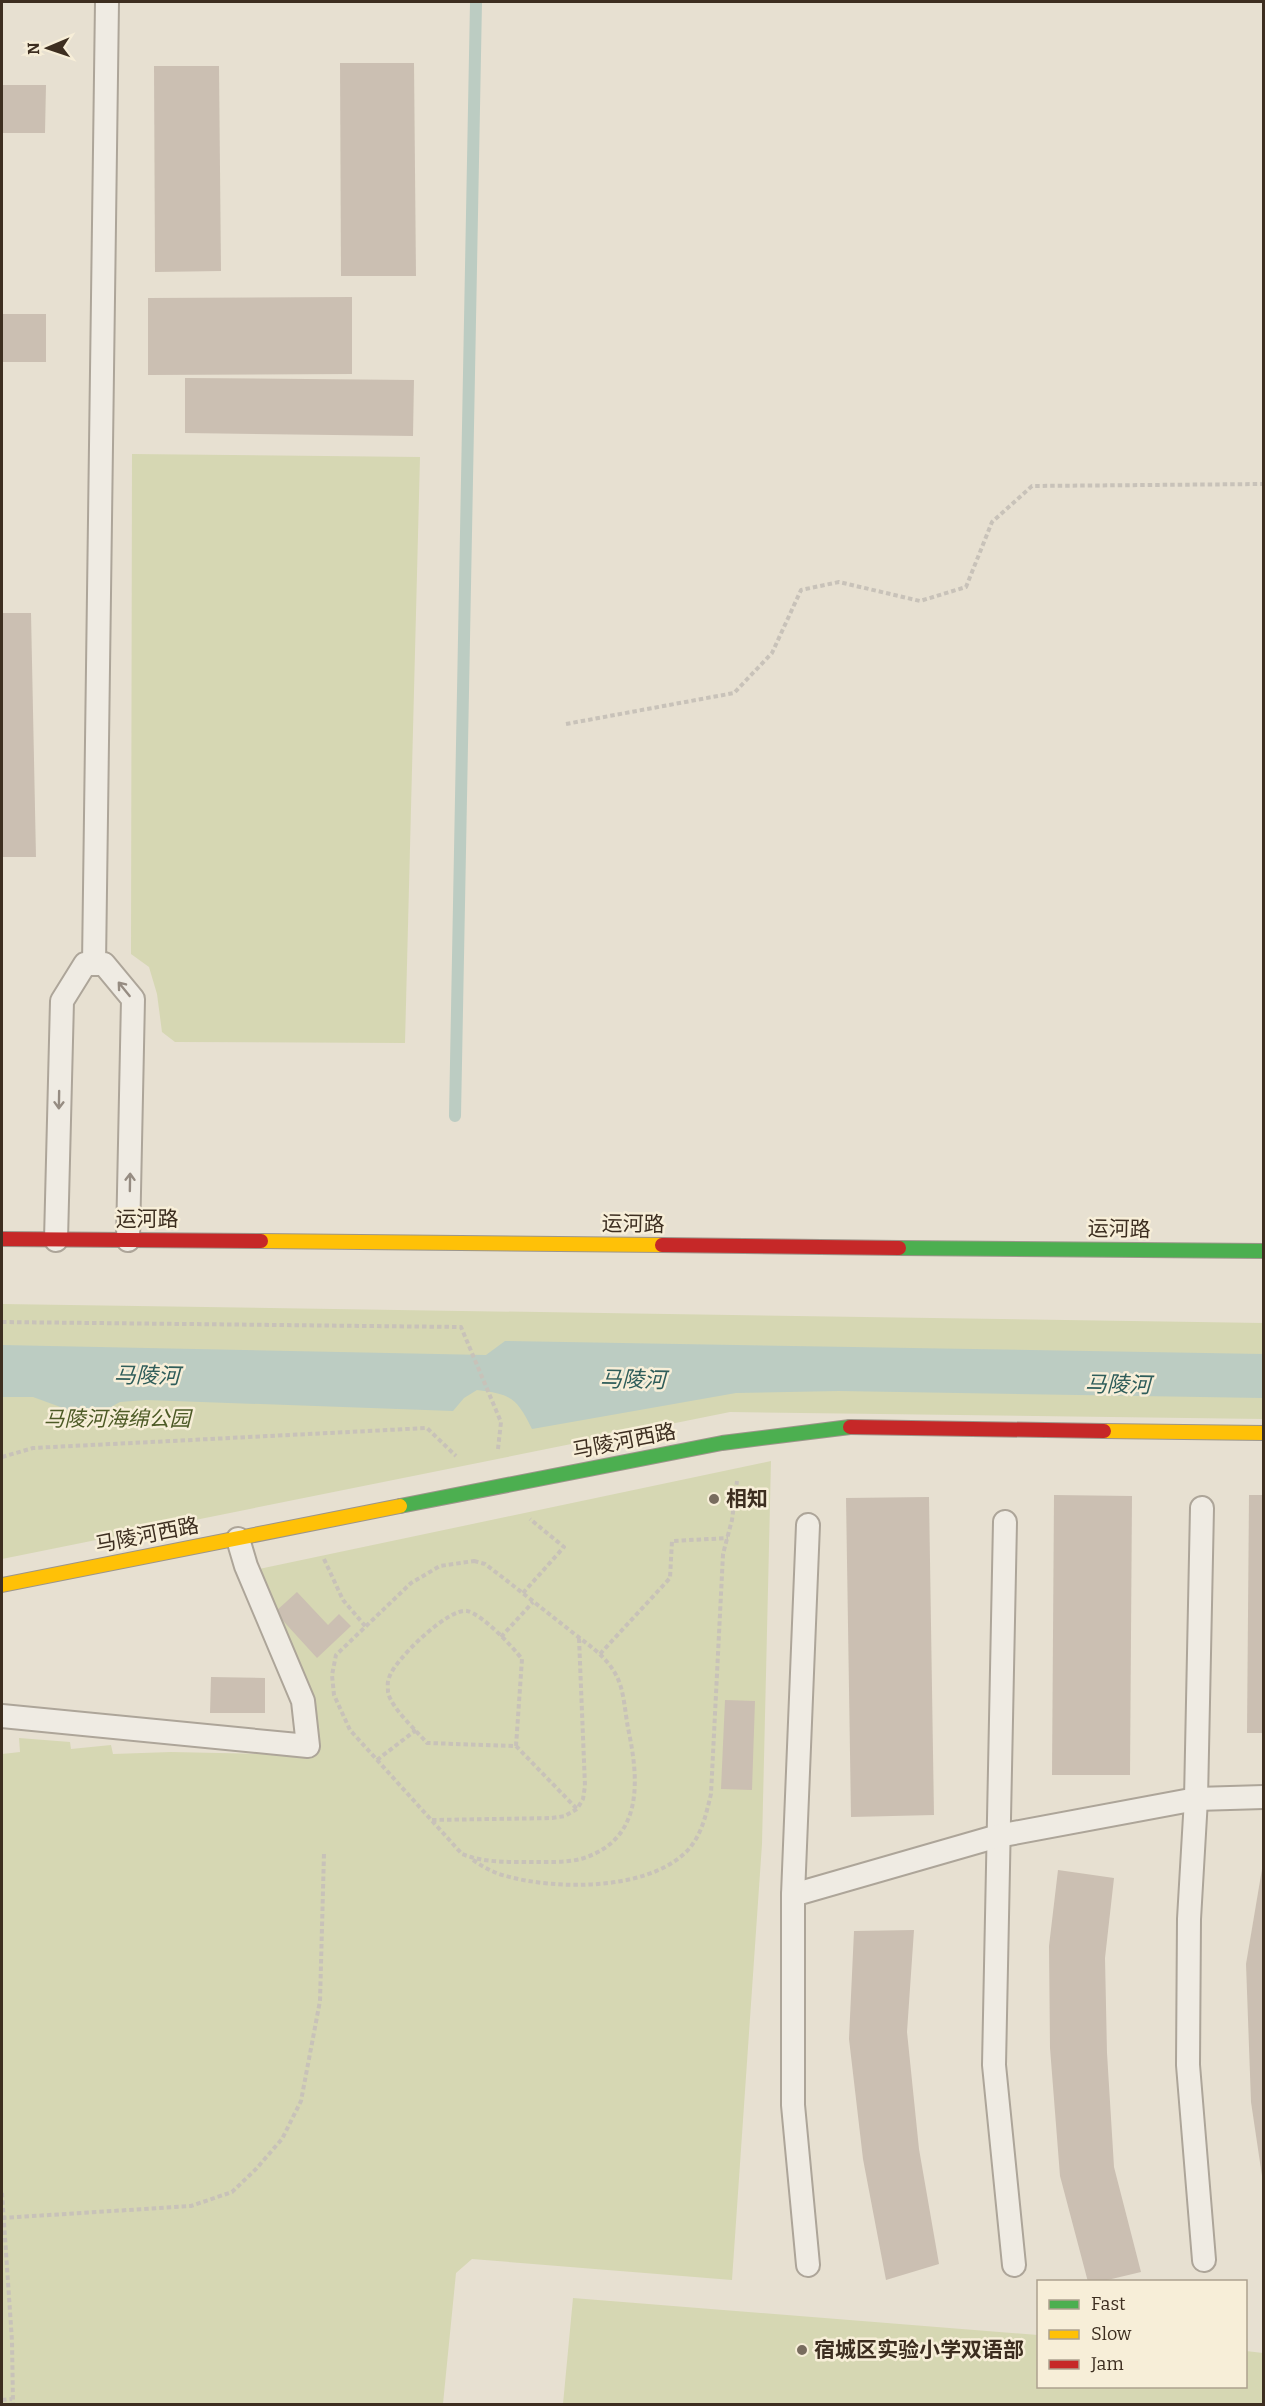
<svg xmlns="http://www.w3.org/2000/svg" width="1265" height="2406" font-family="Bitter,'Noto Sans SC',serif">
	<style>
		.green { fill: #d6d7b3 }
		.water { fill: #bcccc2 }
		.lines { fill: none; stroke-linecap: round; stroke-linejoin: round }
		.stream { stroke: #bcccc2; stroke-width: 12 }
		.building { fill: #cbbfb2 }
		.lane-casing { stroke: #ada599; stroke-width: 26 }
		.fast-casing { stroke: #9c958a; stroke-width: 16 }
		.slow-casing { stroke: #9c958a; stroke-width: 16 }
		.jam-casing { stroke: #9c958a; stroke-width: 16 }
		.path { stroke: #c8c2b9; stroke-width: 4; stroke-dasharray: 4.5 3; stroke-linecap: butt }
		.lane { stroke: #efebe3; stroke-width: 22 }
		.fast { stroke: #4caf50; stroke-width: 14 }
		.slow { stroke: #ffc107; stroke-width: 14 }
		.jam { stroke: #c62828; stroke-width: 14 }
		.oneway { stroke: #968c82 }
		.poi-dot { fill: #786c5e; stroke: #f7eed8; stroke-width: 2 }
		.labels { text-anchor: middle; stroke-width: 5; stroke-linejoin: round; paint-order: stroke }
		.street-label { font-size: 21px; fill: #3d2e20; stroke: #f7eed8 }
		.park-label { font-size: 21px; font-style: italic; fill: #4d5a26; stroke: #f7eed8 }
		.poi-label { font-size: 21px; font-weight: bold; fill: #3d2e20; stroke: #f7eed8; text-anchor: start }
		.water-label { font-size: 22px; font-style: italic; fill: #2f5d5a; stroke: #f7eed8 }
	</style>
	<rect width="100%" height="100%" fill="#e7e0d1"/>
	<g class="green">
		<polygon points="132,454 420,457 405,1043 175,1042 162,1032 157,994 149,967 131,954"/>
		<polygon points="2,1304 1263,1323 1263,1419 730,1412 2,1559"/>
		<polygon points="771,1461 762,1844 732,2280 472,2259 456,2273 443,2404 2,2404 2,1754 20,1752 19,1738 70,1742 71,1749 111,1745 113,1754 171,1752 310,1755 259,1569"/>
		<polygon points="573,2298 1038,2335 1038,2386 1246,2386 1246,2351 1263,2353 1263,2404 563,2404"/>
	</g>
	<path class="water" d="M505,1341L1263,1354V1398L839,1391L736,1393L532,1429C517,1398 511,1394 477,1390L464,1398L453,1411L146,1400L120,1402L102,1412H74L33,1397H2V1345L486,1355Z"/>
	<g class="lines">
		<polyline class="stream" points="455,1116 476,2"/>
	</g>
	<g class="building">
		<polygon points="340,63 414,63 416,276 341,276"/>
		<polygon points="154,66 219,66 221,271 155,272"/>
		<polygon points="2,85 46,85 45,133 2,133"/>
		<polygon points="352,297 352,374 148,375 148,298"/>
		<rect x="2" y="314" width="44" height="48"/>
		<polygon points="185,378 414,380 413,436 185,433"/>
		<polygon points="2,613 31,613 36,857 2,857"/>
		<polygon points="1054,1495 1132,1496 1130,1775 1052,1775"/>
		<polygon points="1249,1495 1264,1495 1264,1733 1247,1733"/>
		<polygon points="929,1497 934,1815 851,1817 846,1498"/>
		<polygon points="297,1592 328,1625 339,1614 351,1626 317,1658 275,1612"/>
		<polygon points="211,1677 265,1678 265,1713 210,1713"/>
		<polygon points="725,1700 755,1701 752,1790 721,1789"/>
		<polygon points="1262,1869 1264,2176 1262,2176 1251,2102 1246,1964"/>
		<polygon points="1058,1870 1114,1878 1105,1958 1107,2053 1114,2167 1141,2272 1099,2282 1088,2282 1060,2176 1050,2048 1049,1946"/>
		<polygon points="914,1930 907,2032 919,2149 939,2264 886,2280 863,2159 849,2039 854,1931"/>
	</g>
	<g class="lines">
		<g class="lane-casing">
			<g id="lane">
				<polyline points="94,964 107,2"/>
				<polyline points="56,1240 62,1001 85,964 104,964 133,999 128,1240"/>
				<polyline points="1202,1508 1196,1799 1189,1919 1188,2065 1204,2260"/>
				<polyline points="1005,1522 994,2065 1014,2265"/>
				<polyline points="2,1716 308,1746 303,1701 246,1566 238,1539"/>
				<polyline points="793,1895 998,1836 1196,1799 1264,1797"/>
				<polyline points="808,2265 793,2105 793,1895 808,1525"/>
			</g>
		</g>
		<g class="fast-casing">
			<g id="fast">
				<polyline points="899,1248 1264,1251"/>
				<polyline points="400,1506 722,1443 850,1427"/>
			</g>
		</g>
		<g class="slow-casing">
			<g id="slow">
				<polyline points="261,1241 662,1245"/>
				<polyline points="1104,1431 1264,1433"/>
				<polyline points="2,1585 400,1506"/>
			</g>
		</g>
		<g class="jam-casing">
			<g id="jam">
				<polyline points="2,1239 261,1241"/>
				<polyline points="662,1245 899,1248"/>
				<polyline points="850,1427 1104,1431"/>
			</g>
		</g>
		<g class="path">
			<polyline points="566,724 734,693 772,653 801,590 839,582 920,601 966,587 992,522 1032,486 1264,484"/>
			<polyline points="2,1322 461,1327 501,1422 498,1449"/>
			<polyline points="2,1457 33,1448 427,1428 456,1456"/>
			<polyline points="324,1559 343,1600 366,1627"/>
			<path d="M474,1561L485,1564C513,1585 540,1607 567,1628C585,1643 605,1654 616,1675C624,1689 625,1712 628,1728C639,1779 644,1838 584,1858C568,1863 550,1862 534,1862C510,1862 484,1863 462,1854L350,1730L334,1695L332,1675L336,1655L411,1583L440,1566Z"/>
			<polyline points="523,1593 564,1547 530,1519"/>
			<polyline points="501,1637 533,1602"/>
			<polyline points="600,1654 670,1578 672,1541 728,1538"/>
			<path d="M516,1746L522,1659C513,1647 482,1614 467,1611C449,1607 393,1661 389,1678C387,1682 388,1688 388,1692C391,1708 416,1730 427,1743L516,1746L577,1809"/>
			<polyline points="377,1760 416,1730"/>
			<polyline points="432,1820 552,1818 565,1816 577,1809 583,1799 585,1786 579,1638"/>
			<path d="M473,1860C483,1867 494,1873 506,1876C556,1890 646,1891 686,1852C702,1836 706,1814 711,1794L723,1554L732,1520L737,1481"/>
			<polyline points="2,2193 12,2341 13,2404"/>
			<polyline points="2,2218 191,2206 232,2192 256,2169 282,2139 301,2101 320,2001 324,1853"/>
			<polyline points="2,2400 12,2399"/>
		</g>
		<use href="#lane" class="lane"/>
		<use href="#fast" class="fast"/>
		<use href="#slow" class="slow"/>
		<use href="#jam" class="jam"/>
	</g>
	<defs><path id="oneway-shaft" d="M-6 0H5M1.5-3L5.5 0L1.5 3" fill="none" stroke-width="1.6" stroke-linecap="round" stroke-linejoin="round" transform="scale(1.5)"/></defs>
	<g class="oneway">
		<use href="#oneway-shaft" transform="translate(124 989) rotate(-129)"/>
		<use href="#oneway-shaft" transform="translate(59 1100) rotate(91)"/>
		<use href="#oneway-shaft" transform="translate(130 1182) rotate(-89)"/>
	</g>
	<g class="poi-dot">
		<circle cx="714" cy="1499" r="6"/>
		<circle cx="802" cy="2350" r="6"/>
	</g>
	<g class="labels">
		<g class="street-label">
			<text x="147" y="1226">运河路</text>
			<text transform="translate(633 1224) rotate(1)" y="7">运河路</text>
			<text transform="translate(1119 1229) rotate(1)" y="7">运河路</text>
			<text transform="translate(624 1441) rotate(-11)" y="7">马陵河西路</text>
			<text transform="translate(147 1535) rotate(-11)" y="7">马陵河西路</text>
		</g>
		<g class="park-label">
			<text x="117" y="1426">马陵河海绵公园</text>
		</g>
		<g class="poi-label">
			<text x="726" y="1506">相知</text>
			<text x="814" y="2357">宿城区实验小学双语部</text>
		</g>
		<g class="water-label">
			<text transform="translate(147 1375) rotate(1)" y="8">马陵河</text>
			<text transform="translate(633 1379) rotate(1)" y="8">马陵河</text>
			<text transform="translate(1118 1384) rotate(1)" y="8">马陵河</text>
		</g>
	</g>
	<rect width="1265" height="2406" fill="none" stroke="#3d2e20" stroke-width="6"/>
	<rect x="1037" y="2280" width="210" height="108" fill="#f7eed8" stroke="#ada18e" stroke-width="1.5"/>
	<rect x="1049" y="2300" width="30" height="9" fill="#4caf50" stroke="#ada18e" stroke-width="1.5"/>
	<text x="1091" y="2310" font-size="18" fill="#3d2e20">Fast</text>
	<rect x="1049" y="2330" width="30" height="9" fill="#ffc107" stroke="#ada18e" stroke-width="1.5"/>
	<text x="1091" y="2340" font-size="18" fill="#3d2e20">Slow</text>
	<rect x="1049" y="2360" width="30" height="9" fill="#c62828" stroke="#ada18e" stroke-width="1.5"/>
	<text x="1091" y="2370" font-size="18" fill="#3d2e20">Jam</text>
	<g transform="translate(48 48) rotate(268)" stroke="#f7eed8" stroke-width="4.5" paint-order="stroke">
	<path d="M0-4.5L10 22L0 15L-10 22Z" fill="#3d2e20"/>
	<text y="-9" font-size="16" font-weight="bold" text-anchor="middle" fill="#3d2e20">N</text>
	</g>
</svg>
